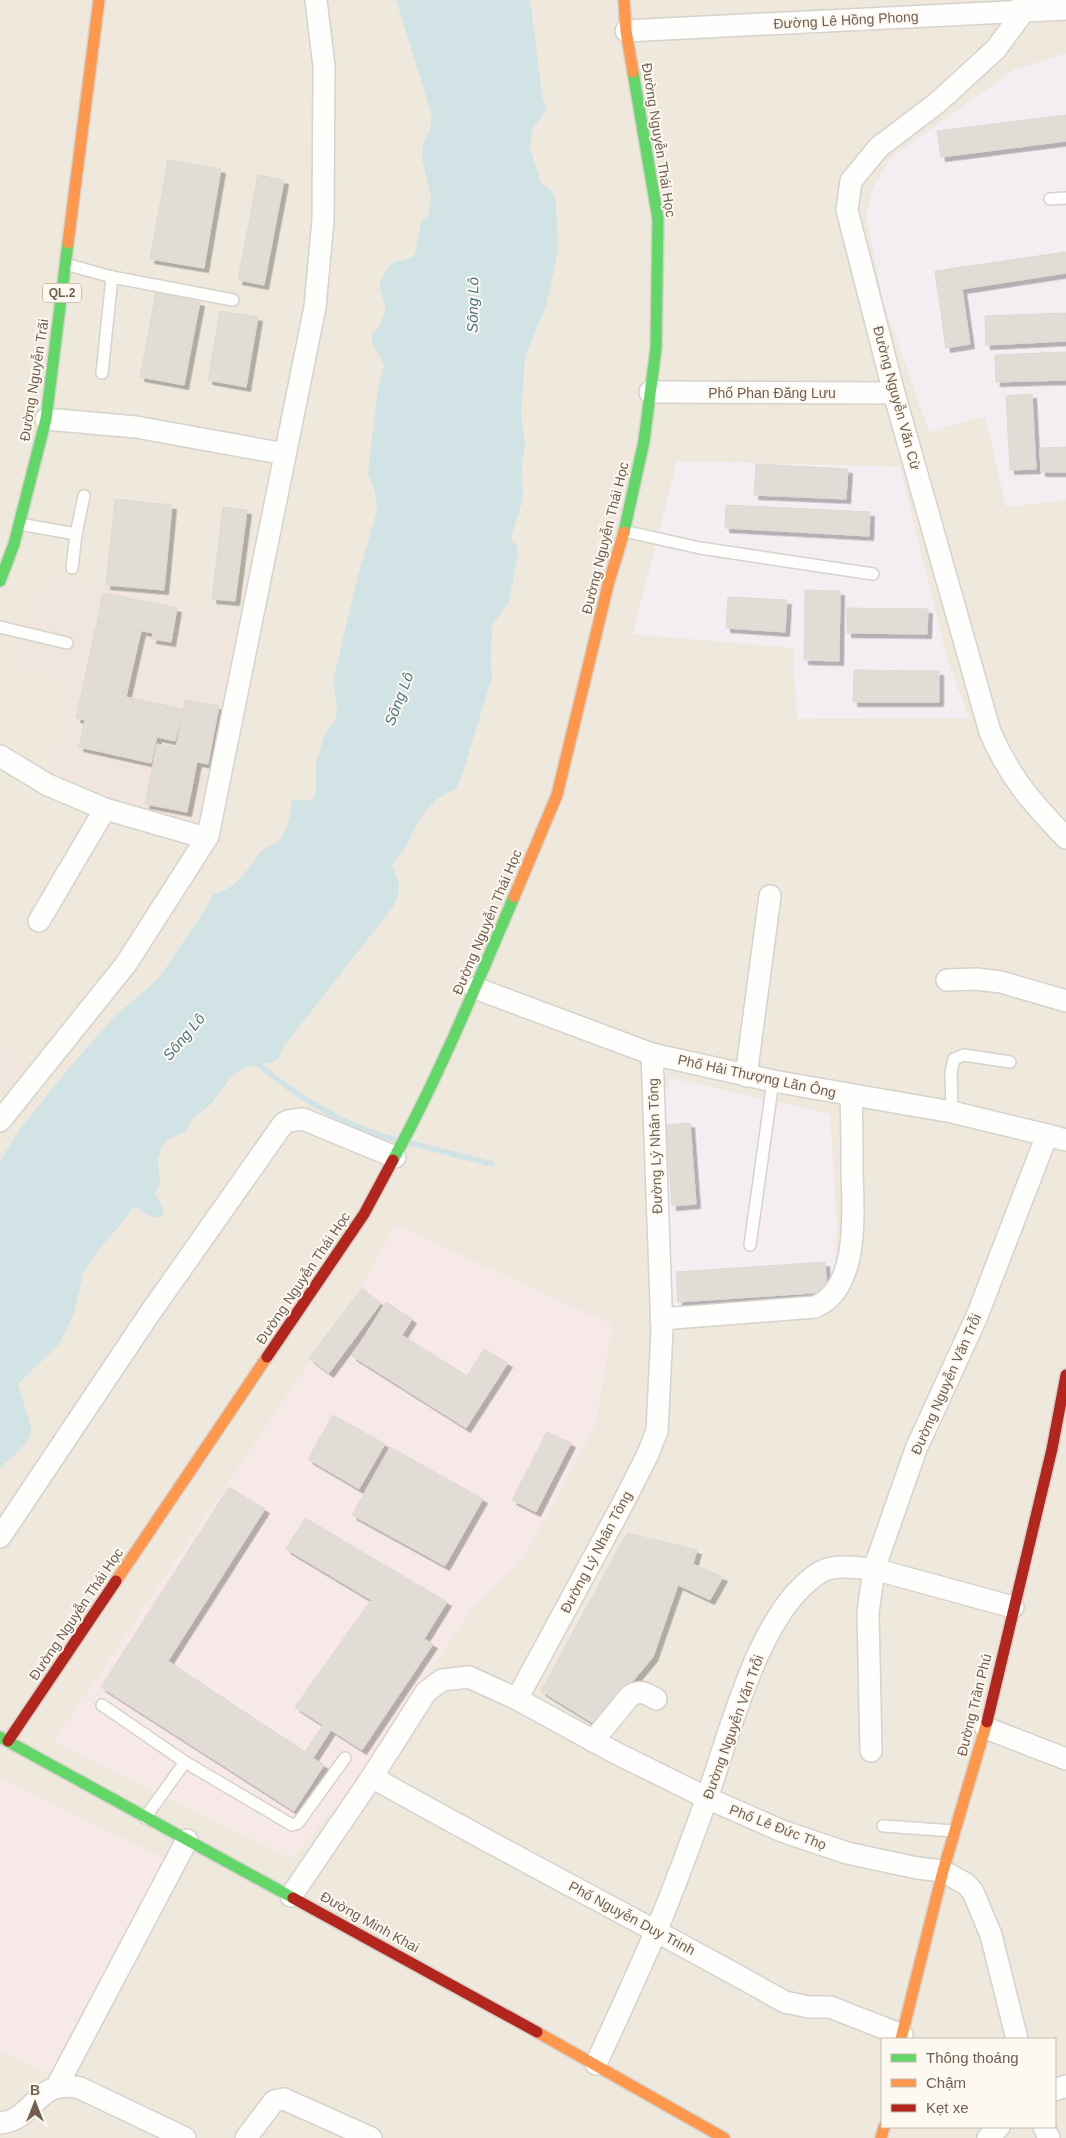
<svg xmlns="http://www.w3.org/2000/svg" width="1066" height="2138" font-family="Arial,sans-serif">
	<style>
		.residential { fill: #eee8dd; fill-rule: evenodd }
		.commercial { fill: #f0e6de }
		.education { fill: #f4eef3 }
		.medical { fill: #f7e9e7 }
		.water { fill: #d2e3e6 }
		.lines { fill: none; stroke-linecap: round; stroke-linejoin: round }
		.stream { stroke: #d2e3e6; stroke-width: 5.5 }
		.building { fill: #e2dcd6; stroke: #dfd9d1; filter: url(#shadow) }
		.lane-casing { stroke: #d6d2cc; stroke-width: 14 }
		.street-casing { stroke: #d6d2cc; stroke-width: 24 }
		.fast-casing { stroke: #d6d2cc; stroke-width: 14 }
		.slow-casing { stroke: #d6d2cc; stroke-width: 14 }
		.jam-casing { stroke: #d6d2cc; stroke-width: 14 }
		.lane { stroke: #fefefc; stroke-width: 11 }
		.street { stroke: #fefefc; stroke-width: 21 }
		.fast { stroke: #63d668; stroke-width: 11 }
		.slow { stroke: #ff974d; stroke-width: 11 }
		.jam { stroke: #b3261e; stroke-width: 11 }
		.labels { text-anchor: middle; stroke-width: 4; stroke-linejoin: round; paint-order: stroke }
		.shield { fill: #fdf9f1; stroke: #9c8d81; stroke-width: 1 }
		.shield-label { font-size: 12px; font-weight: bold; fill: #725f51 }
		.street-label { font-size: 14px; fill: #725f51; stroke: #fdf9f1 }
		.water-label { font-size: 15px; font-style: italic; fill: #4d7582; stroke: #fdf9f1 }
	</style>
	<defs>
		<filter id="shadow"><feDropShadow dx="4.5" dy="4.5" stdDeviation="0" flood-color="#0004"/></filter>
	</defs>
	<rect width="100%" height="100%" fill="#f6f5ee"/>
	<path class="residential" d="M0,0H1066V2138H0ZM882,2039H1055V2127H882Z"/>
	<g class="commercial">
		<polygon points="46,575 237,613 233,666 197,822 106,803 48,777 62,727 69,681 14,667 18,649"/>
		<polygon points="0,1044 26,1064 0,1097"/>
	</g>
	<g class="education">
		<polygon points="1066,53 1066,500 1006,507 985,416 929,432 883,301 866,216 873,188 891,158 900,151 1014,70"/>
		<polygon points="677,461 900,467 947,659 969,718 797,719 793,648 633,634"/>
		<polygon points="670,1078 830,1114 837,1224 834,1286 824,1298 667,1309 658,1114"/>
	</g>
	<g class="medical">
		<polygon points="395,1224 612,1325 596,1424 545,1520 520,1563 472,1608 350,1790 292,1859 53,1742 369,1274"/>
		<polygon points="3,1779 164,1858 140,1908 49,2074 0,2051 0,1785"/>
	</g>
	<path class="water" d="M396,0H530L542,95L547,110L532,129L530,148L541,183L552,192L556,201L558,251L546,307L525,356L521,414L525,446L522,464L523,499L512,534V541L517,546L518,556L509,601L491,627C493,644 489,661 492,677L464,769L456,789C437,795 424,811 414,829C411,834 410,841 406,847C402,853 396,858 392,865C400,883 402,890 393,907L284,1046L278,1059L273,1062L246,1067L233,1075L211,1104L193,1118L185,1132L169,1139L161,1148L158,1159L160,1184L155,1193L162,1206L164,1215L157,1218L143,1213L139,1208L132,1209L126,1218L99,1249L83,1273L74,1313L59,1344L18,1384L31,1427L30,1437L20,1450L0,1468V1161L20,1129L69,1068L114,1017L159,978L205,910L213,894C240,888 245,870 261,852C266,846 275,845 280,839C288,830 291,811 292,799L307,801L312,799L316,793V763L325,734L335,721L337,710L333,680L359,572L377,511L375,492L368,473L378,390L384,365L372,342V334L380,326L386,308L379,285L388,267L395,262L410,258L415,254L421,222L429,214L431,196L422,159L423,144L430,130L432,116Z"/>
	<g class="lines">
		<g class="stream">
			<path d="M255,1061C293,1095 346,1127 396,1140"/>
			<polyline points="410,1143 492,1164"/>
		</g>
	</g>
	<g class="building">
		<polygon points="1066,115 1066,141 941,157 937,131"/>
		<polygon points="168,160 221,169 204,268 150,259"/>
		<polygon points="258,175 284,180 264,285 238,280"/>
		<polygon points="1066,252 1066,273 962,289 970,344 946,348 935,271"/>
		<polygon points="156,293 200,302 184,385 140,377"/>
		<polygon points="220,311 258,317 246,387 208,380"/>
		<polygon points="1066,313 1066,341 986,345 985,316"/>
		<polygon points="1066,352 1066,380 996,382 995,355"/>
		<polygon points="1032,394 1036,469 1010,470 1006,396"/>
		<polygon points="1066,447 1066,472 1041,472 1040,448"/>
		<polygon points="756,464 848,469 846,499 754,495"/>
		<polygon points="115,499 172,505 164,590 106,585"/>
		<polygon points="726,505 870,512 869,536 725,528"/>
		<polygon points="223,507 247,510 235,601 212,599"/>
		<polygon points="805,590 840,591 839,661 804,660"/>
		<polygon points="103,593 177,608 171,642 152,639 153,633 97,622"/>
		<polygon points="728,597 787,600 785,632 726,628"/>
		<polygon points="847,608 928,609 927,634 847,633"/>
		<polygon points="97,622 141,631 126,697 183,709 175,741 157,737 151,763 79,747 85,720 76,718"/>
		<polygon points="854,670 939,671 939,702 853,702"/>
		<polygon points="185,700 219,706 208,764 197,762 187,812 145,804 157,744 176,748"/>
		<polygon points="690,1123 696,1204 672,1206 666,1125"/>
		<polygon points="825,1262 827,1292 678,1302 676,1272"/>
		<polygon points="362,1288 381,1303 329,1373 309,1358"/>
		<polygon points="386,1302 412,1319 402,1335 467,1376 484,1349 508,1363 466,1428 352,1356"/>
		<polygon points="333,1415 385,1444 359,1489 308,1459"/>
		<polygon points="547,1432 571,1443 536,1512 512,1500"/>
		<polygon points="390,1447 483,1499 445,1566 352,1515"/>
		<polygon points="229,1487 265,1509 168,1661 305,1752 323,1725 295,1707 371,1600 286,1549 305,1518 447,1602 424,1639 433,1644 362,1750 331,1730 313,1758 324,1765 294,1811 101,1687"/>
		<polygon points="627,1533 697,1550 693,1564 723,1577 710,1600 678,1585 653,1657 596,1725 541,1691"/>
	</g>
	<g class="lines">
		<g class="lane-casing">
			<g id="lane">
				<polyline points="1050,199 1066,198"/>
				<polyline points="65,264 112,277 233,300"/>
				<polyline points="102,373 112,277"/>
				<polyline points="19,524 76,534 84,496"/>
				<polyline points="624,531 700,548 873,574"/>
				<polyline points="72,568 76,534"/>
				<polyline points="0,627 67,643"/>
				<polyline points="952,1112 951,1072 954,1059 964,1055 1010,1062"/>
				<polyline points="750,1245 773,1081"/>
				<polyline points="102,1705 185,1762"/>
				<polyline points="145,1818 185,1762 292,1825 298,1823 345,1758"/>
				<polyline points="883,1826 955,1831"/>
			</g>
		</g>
		<g class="street-casing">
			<g id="street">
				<path d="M1023,0L1024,11L996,49L937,103L879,147L851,181L847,210L894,393L990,732C1010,778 1032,803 1066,838"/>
				<polyline points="626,31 1066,9"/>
				<polyline points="650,392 894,393"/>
				<polyline points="46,419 136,427 285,454"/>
				<polyline points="0,756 48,785 105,809 39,921"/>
				<polyline points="105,809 206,838"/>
				<polyline points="947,980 976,979 1001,982 1066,1001"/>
				<polyline points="475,988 652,1054 773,1081 952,1112 1047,1135"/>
				<polyline points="746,1076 770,896"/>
				<polyline points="0,1121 126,964 208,836 315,307 323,220 324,66 316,0"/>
				<path d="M661,1319L815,1307C860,1288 853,1212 852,1172C852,1146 852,1121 851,1095"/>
				<polyline points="0,1537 150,1313 283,1124 288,1121 303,1119 395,1157"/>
				<polyline points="517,1699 621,1507 647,1456 657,1431 662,1330 652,1054"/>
				<polyline points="986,1728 1066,1759"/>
				<path d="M593,1741L629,1697C639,1689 646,1693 656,1699"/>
				<polyline points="871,1751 868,1612 874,1569 1013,1607"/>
				<path d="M372,1777C508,1854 648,1925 785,2002L809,2007H830L902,2035"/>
				<polyline points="291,1896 372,1777 426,1692 442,1680 469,1677 517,1699 614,1752 707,1798 782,1831 847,1853 917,1868 943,1871 966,1884 973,1892 991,1935 1017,2039"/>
				<path d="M596,2064C620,2011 646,1957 668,1902C682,1866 696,1829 709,1792C731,1729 760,1610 819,1573C834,1563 857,1568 874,1569L916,1449L977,1316L1047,1135L1066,1140"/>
				<polyline points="57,2086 187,1840"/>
				<polyline points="1055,2090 1066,2086"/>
				<path d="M0,2123C35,2120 36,2077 80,2088L185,2138"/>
				<polyline points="1044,2127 1049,2138"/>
				<polyline points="246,2138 274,2101 284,2099 371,2138"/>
				<polyline points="988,2138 999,2127"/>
			</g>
		</g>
		<g class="fast-casing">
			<g id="fast">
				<polyline points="624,532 644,441 656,348 658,219 633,72"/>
				<polyline points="0,581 14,544 46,419 68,243"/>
				<path d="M393,1160C439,1076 476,986 514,897"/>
				<polyline points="0,1737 293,1898"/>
			</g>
		</g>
		<g class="slow-casing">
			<g id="slow">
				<polyline points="624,0 626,31 633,72"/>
				<polyline points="68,243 99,0"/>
				<polyline points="514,897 557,795 608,585 624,532"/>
				<polyline points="116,1581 267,1357"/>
				<polyline points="537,2032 724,2138"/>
				<polyline points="901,2039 943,1871 987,1722"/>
				<polyline points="881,2138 884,2127"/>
			</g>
		</g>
		<g class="jam-casing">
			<g id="jam">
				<polyline points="267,1357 364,1214 393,1160"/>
				<polyline points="987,1722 1052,1449 1066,1375"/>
				<polyline points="8,1741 116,1581"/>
				<polyline points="293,1898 537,2032"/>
			</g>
		</g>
		<use href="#lane" class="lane"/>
		<use href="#street" class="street"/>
		<use href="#fast" class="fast"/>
		<use href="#slow" class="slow"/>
		<use href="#jam" class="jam"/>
	</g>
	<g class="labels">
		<rect class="shield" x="43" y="283.5" width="38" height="19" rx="4"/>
		<g class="shield-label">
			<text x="62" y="297">QL.2</text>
		</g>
		<g class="street-label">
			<text transform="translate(846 20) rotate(-3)" y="5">Đường Lê Hồng Phong</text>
			<text transform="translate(659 140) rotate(81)" y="5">Đường Nguyễn Thái Học</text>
			<text transform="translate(34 380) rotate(-81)" y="5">Đường Nguyễn Trãi</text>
			<text x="772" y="398">Phố Phan Đăng Lưu</text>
			<text transform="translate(897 398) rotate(75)" y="5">Đường Nguyễn Văn Cừ</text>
			<text transform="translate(605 538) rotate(-76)" y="5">Đường Nguyễn Thái Học</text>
			<text transform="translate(487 922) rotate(-67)" y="5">Đường Nguyễn Thái Học</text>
			<text transform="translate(757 1076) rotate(12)" y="5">Phố Hải Thượng Lãn Ông</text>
			<text transform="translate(655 1146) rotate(-92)" y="5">Đường Lý Nhân Tông</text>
			<text transform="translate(303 1278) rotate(-56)" y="5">Đường Nguyễn Thái Học</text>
			<text transform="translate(946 1384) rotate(-66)" y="5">Đường Nguyễn Văn Trỗi</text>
			<text transform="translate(596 1552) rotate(-62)" y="5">Đường Lý Nhân Tông</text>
			<text transform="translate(76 1614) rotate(-56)" y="5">Đường Nguyễn Thái Học</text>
			<text transform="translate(974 1705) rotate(-76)" y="5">Đường Trần Phú</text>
			<text transform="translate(733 1727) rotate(-70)" y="5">Đường Nguyễn Văn Trỗi</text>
			<text transform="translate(778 1827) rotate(21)" y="5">Phố Lê Đức Thọ</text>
			<text transform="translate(632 1918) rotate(28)" y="5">Phố Nguyễn Duy Trinh</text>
			<text transform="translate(370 1922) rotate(29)" y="5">Đường Minh Khai</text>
		</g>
		<g class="water-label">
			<text transform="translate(473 305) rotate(-89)" y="5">Sông Lô</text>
			<text transform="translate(399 699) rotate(-69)" y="5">Sông Lô</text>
			<text transform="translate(184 1037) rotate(-50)" y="5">Sông Lô</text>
		</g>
	</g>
	<rect x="881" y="2038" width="175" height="90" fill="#fdf9f1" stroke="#c5bbb1"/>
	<rect x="891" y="2054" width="25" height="8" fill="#63d668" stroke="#c5bbb1"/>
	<text x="926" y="2063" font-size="15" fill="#725f51">Thông thoáng</text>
	<rect x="891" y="2079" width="25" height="8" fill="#ff974d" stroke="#c5bbb1"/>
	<text x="926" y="2088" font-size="15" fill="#725f51">Chậm</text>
	<rect x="891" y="2104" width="25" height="8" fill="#b3261e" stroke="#c5bbb1"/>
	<text x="926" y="2113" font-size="15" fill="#725f51">Kẹt xe</text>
	<g transform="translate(35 2103)" stroke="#fdf9f1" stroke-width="4" paint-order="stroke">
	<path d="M0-4L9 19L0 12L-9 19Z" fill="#725f51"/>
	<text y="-8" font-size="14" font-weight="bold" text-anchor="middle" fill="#725f51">B</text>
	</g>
</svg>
